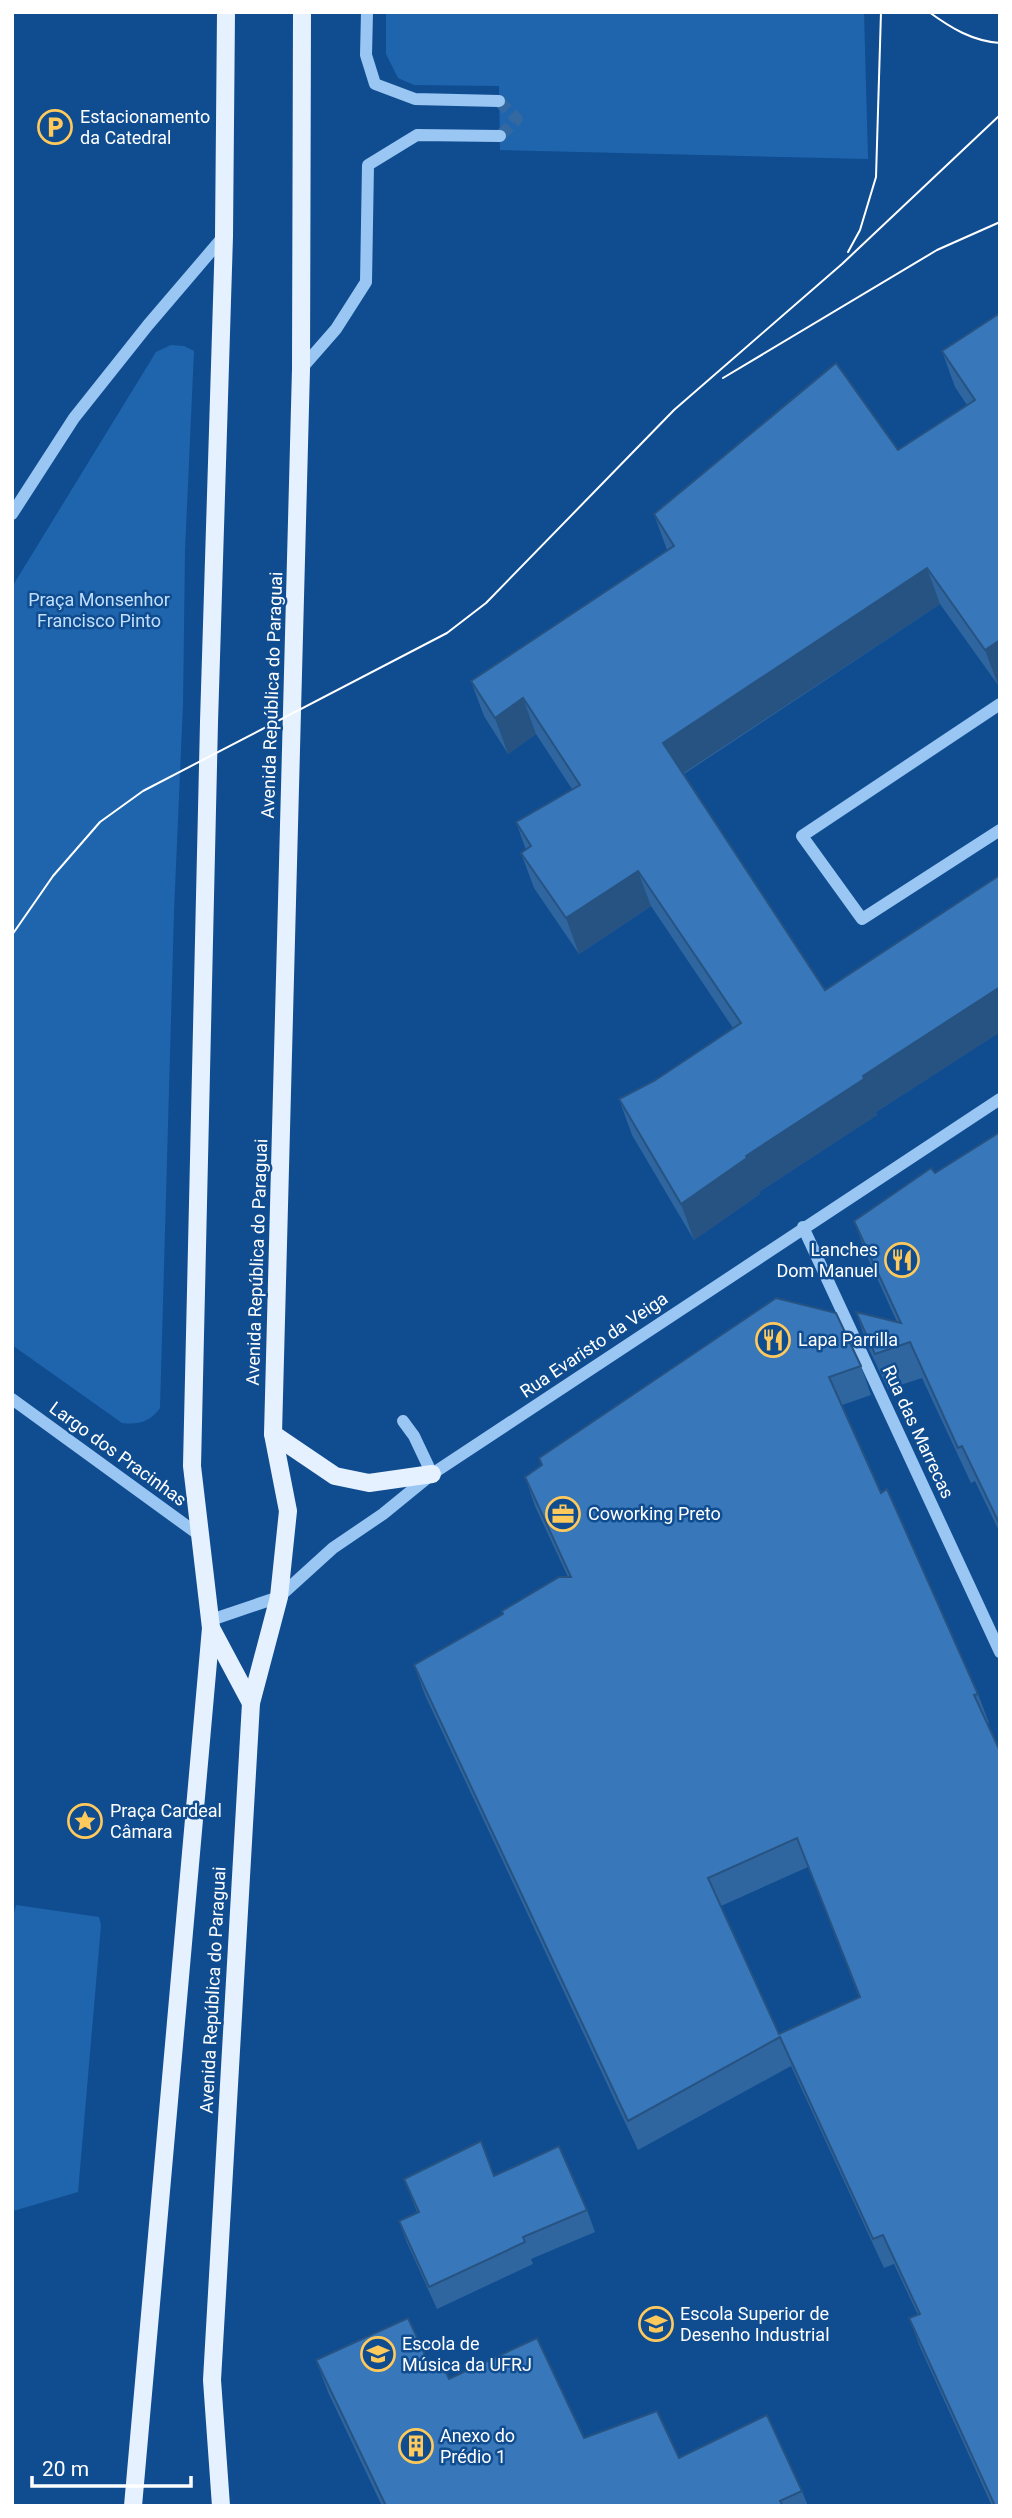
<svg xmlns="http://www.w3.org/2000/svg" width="1012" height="2518" font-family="Roboto,sans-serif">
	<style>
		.green { fill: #1f65ad }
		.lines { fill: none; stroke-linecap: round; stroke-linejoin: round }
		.minor-tunnel { stroke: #3468a1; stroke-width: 12; stroke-dasharray: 12 6; stroke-linecap: butt }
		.minor { stroke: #9ac6f3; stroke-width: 12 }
		.major { stroke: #e6f1ff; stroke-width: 18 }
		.tram { stroke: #fff; stroke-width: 2 }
		.wall { fill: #30669f; fill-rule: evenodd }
		.shaded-wall { fill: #275382 }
		.building { fill: #3877b9; stroke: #275382; stroke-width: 2; fill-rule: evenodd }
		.labels { text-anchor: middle; stroke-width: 5; stroke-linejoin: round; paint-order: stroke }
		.poi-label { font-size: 18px; fill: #fff; stroke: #104d90; text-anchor: start }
		.park-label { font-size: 18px; fill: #c2dffd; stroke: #104d90 }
		.street-label { font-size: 18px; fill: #fff; stroke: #104d90 }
	</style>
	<rect width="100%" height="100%" fill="#104d90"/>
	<g class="green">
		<polygon points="386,12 864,12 868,159 500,150 499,86 414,85 398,78 386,54"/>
		<path d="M171,345L184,346L194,351L185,550L183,704L174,912L160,1408C150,1422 138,1425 122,1423L12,1345V587L156,352Z"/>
		<polygon points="16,1905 99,1917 101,1925 78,2192 13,2211 12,1921"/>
	</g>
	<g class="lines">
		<polyline class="minor-tunnel" points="499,101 517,119 500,136"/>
		<g class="minor">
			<polyline points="367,12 366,55 375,84 415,99 499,101"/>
			<polyline points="301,369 336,329 366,282 368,165 417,135 500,136"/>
			<polyline points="12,514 74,418 148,325 224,236"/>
			<polyline points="1000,704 802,836 862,919 1000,830"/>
			<polyline points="803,1227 1000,1652"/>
			<polyline points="12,1399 202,1537"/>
			<polyline points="403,1421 414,1436 432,1474"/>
			<polyline points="211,1620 279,1597 333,1548 383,1514 432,1474 1000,1099"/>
		</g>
		<g class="major">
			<polyline points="273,1434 335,1476 369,1483 432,1474"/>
			<polyline points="211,1628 251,1703"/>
			<polyline points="133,2506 211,1628 192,1466 209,722 224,236 226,12"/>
			<polyline points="221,2506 212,2380 251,1703 279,1597 288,1511 273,1434 301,369 302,12"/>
		</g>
		<g class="tram">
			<path d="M929,12C951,28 972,41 1000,43"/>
			<polyline points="848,252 860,230 876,177 881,12"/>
			<polyline points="723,378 937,250 1000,222"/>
			<polyline points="12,935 53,876 100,822 143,791 447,633 486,603 674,410 842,264 1000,115"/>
		</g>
	</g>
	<g class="wall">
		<polygon points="1000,313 1000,684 998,685 940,604 684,774 825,990 1000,875 1000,1032 876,1112 877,1115 759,1192 760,1194 694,1240 632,1135 619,1099 654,1081 733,1028 651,906 579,954 534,888 521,853 526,850 516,822 572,789 536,734 508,754 484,716 471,681 667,550 654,514 898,450 967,405 955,387 942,351"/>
		<polygon points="1000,1132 1000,1533 975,1481 971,1483 922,1378 888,1389 868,1347 856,1312 897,1322 867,1256 854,1221 935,1173"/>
		<path d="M861,1366L871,1395L842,1405L881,1493L978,1694L989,1723L987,1724L1000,2506H992L920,2347L909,2318L918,2315L894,2264L884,2268L791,2066L638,2150L425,1695L414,1665L568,1577L535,1506L525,1477L541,1465L539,1458ZM808,1867L859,1997L779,2034L721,1906Z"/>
		<polygon points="494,2176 587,2210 595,2232 531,2259 533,2264 437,2309 407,2243 399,2221 417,2212 404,2179"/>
		<polygon points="316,2360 431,2368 449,2379 584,2438 679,2458 802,2491 808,2506 382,2506 328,2392"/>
	</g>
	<g class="shaded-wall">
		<polygon points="927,568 940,604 676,778 663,743"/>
		<polygon points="1000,640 1000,684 998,685 985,650"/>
		<polygon points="523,698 536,734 508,754 495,718"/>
		<polygon points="638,871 651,906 579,954 566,918"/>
		<polygon points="1000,987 1000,1032 876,1112 877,1115 759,1192 760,1194 694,1240 681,1204 746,1156 863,1076"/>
	</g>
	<g class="building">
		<polygon points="1000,313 1000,640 985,650 927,568 663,743 825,990 1000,875 1000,987 863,1076 864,1079 746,1156 747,1158 681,1204 619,1099 654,1081 741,1023 638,871 566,918 521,853 531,846 516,822 580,785 523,698 495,718 471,681 674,546 654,514 836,363 898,450 975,400 942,351"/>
		<polygon points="1000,1132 1000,1525 962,1446 958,1448 910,1342 875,1354 856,1312 901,1323 854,1221 931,1168 935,1173"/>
		<path d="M776,1298L836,1313L861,1366L829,1377L881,1493L887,1489L978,1694L974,1695L1000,1751V2506H995L909,2318L920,2314L883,2235L873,2239L780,2037L628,2121L414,1665L503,1614L502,1611L559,1577H571L525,1477L542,1465L539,1458ZM797,1838L860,1997L779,2034L708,1878Z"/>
		<polygon points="481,2141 494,2176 559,2146 587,2210 523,2237 525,2242 429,2287 399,2221 419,2212 404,2179"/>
		<polygon points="408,2318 431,2368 442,2363 449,2379 537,2338 584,2438 657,2411 679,2458 767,2415 802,2491 780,2501 783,2506 386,2506 316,2360"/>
	</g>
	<defs>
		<g id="parking-ring" transform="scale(1.75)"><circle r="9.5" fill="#104d90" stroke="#ffc95c" stroke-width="1.5"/><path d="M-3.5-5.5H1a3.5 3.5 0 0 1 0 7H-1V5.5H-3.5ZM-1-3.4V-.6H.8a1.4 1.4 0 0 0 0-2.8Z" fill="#ffc95c"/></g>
		<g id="restaurant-ring" transform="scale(1.75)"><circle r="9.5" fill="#104d90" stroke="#ffc95c" stroke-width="1.5"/><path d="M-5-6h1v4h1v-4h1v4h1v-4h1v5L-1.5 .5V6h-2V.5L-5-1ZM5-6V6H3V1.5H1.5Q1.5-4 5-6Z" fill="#ffc95c"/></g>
		<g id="office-ring" transform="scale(1.75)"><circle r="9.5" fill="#104d90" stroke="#ffc95c" stroke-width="1.5"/><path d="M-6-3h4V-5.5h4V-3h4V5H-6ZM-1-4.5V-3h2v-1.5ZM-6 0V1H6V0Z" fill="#ffc95c"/></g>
		<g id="sight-ring" transform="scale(1.75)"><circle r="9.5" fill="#104d90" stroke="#ffc95c" stroke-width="1.5"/><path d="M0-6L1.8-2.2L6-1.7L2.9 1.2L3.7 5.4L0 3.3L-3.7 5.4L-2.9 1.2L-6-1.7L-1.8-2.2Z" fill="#ffc95c"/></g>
		<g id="university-ring" transform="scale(1.75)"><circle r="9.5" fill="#104d90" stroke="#ffc95c" stroke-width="1.5"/><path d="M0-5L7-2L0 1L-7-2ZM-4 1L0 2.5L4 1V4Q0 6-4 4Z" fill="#ffc95c"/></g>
		<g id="building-ring" transform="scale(1.75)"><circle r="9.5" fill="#104d90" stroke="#ffc95c" stroke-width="1.5"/><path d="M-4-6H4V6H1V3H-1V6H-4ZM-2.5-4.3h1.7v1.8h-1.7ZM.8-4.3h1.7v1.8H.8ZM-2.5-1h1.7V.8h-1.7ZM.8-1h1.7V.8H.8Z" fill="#ffc95c"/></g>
	</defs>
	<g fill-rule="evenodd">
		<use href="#parking-ring" x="55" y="127"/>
		<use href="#restaurant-ring" x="902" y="1260"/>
		<use href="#restaurant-ring" x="773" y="1340"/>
		<use href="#office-ring" x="563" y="1514"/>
		<use href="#sight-ring" x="85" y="1821"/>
		<use href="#university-ring" x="656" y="2324"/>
		<use href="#university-ring" x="378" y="2354"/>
		<use href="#building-ring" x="416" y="2446"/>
	</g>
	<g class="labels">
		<g class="poi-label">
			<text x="80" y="123">Estacionamento<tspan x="80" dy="21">da Catedral</tspan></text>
			<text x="878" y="1256" text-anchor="end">Lanches<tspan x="878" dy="21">Dom Manuel</tspan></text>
			<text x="798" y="1346">Lapa Parrilla</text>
			<text x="588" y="1520">Coworking Preto</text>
			<text x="110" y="1817">Praça Cardeal<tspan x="110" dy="21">Câmara</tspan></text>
			<text x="680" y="2320">Escola Superior de<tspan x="680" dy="21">Desenho Industrial</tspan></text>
			<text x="402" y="2350">Escola de<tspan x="402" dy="21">Música da UFRJ</tspan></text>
			<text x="440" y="2442">Anexo do<tspan x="440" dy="21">Prédio 1</tspan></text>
		</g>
		<g class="park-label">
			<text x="99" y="606">Praça Monsenhor<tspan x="99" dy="21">Francisco Pinto</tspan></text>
		</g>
		<g class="street-label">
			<text transform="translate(272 695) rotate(-88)" y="6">Avenida República do Paraguai</text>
			<text transform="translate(257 1262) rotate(-88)" y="6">Avenida República do Paraguai</text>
			<text transform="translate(594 1345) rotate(-34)" y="6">Rua Evaristo da Veiga</text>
			<text transform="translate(918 1432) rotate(65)" y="6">Rua das Marrecas</text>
			<text transform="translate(118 1454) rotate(36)" y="6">Largo dos Pracinhas</text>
			<text transform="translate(213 1990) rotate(-87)" y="6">Avenida República do Paraguai</text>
		</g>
	</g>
	<rect width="1012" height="2518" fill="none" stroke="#ffffff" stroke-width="28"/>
	<path d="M32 2476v10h159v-10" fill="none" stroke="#ffffff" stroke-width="3.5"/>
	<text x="42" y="2476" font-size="21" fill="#ffffff" stroke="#104d90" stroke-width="5" paint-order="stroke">20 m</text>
</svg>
